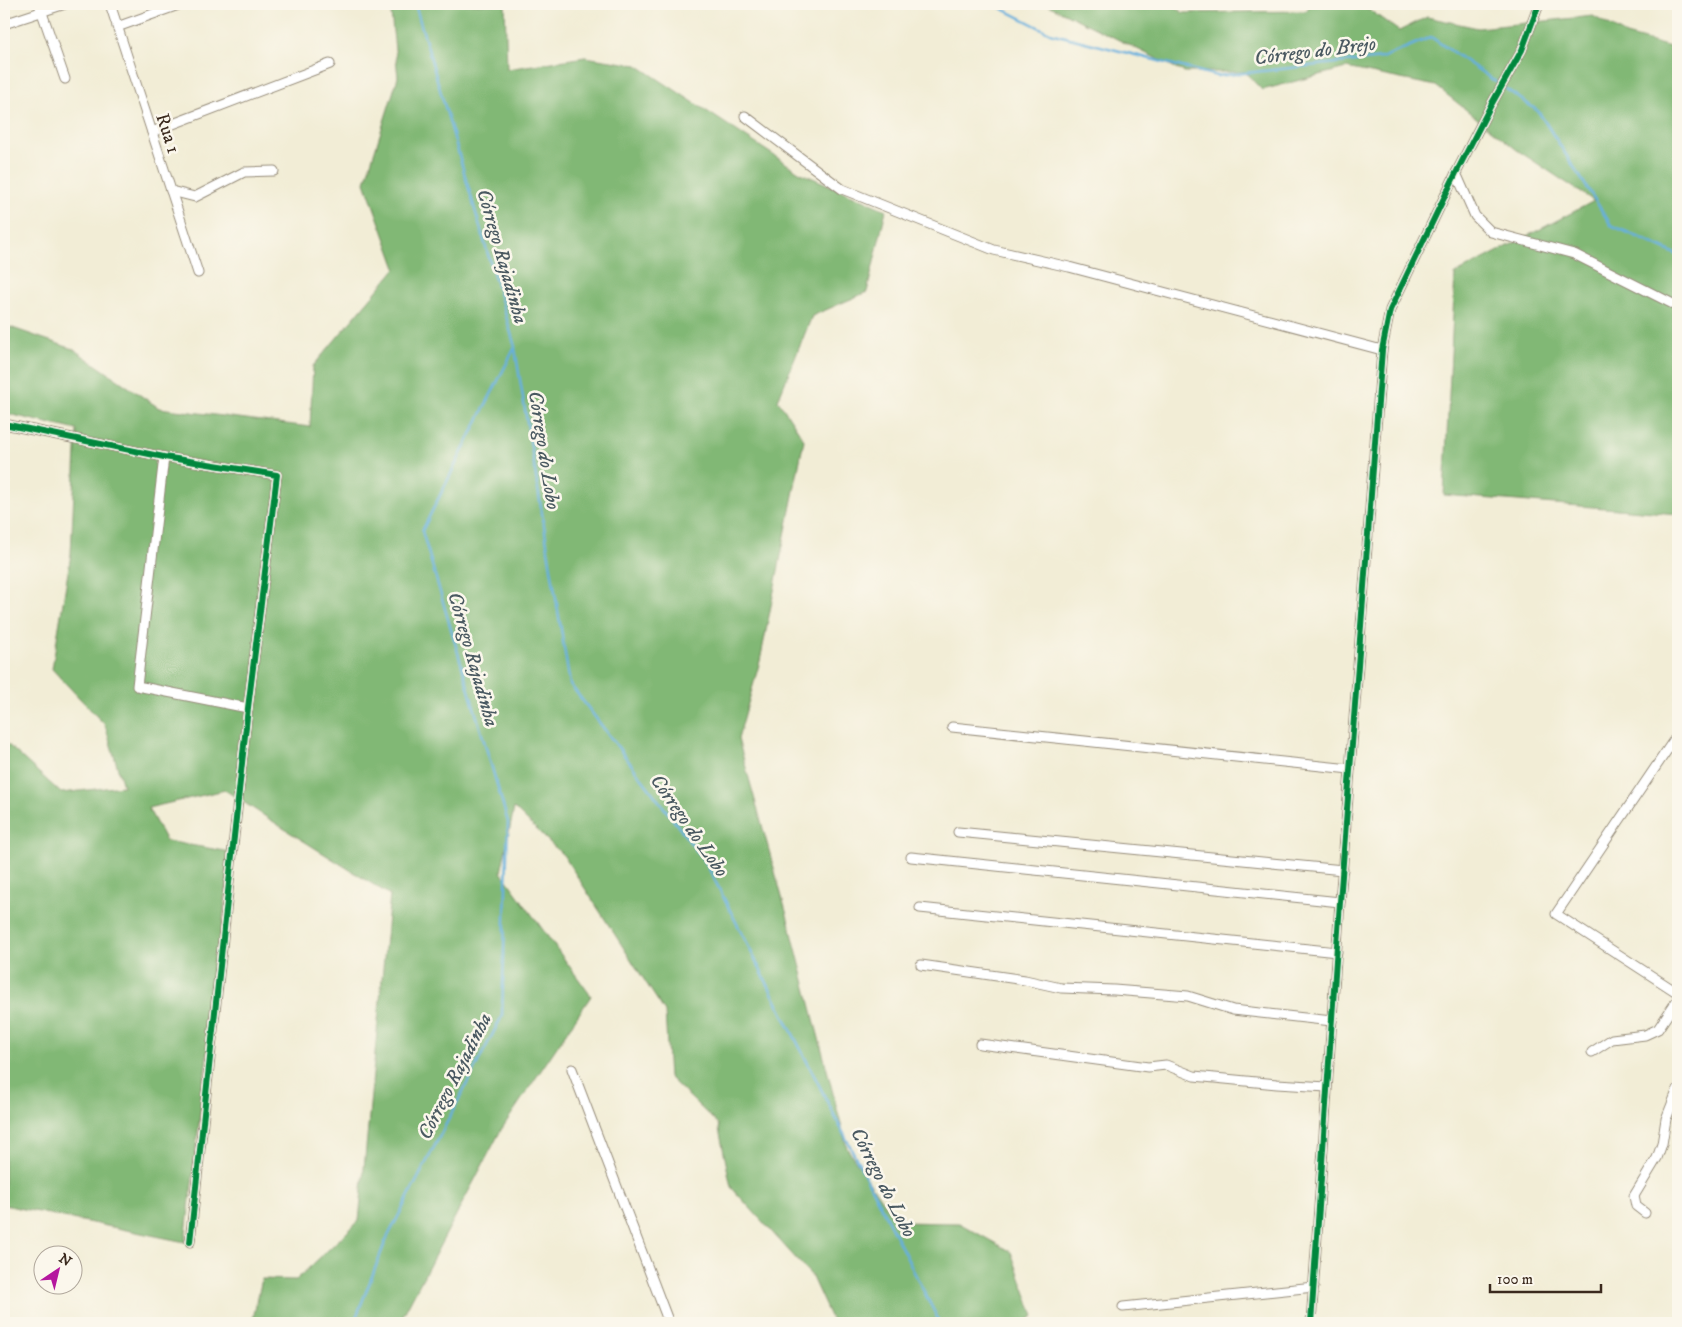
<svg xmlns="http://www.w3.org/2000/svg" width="1682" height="1327" font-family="'IM FELL DW Pica',serif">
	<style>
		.forest { fill: #81b875; stroke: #5e714a }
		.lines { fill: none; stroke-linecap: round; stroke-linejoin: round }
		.stream { stroke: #66b0de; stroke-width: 2.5 }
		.minor-casing { stroke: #968c7a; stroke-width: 11 }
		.minor { stroke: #fff; stroke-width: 9 }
		.cycleway-casing { stroke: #fbf7ec; stroke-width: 9 }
		.cycleway { stroke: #00873e; stroke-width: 6 }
		.labels { text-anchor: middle; stroke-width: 5; stroke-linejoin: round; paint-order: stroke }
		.street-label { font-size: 19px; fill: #3b2a1e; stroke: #fbf7ec }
		.water-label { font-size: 20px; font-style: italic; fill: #4a5961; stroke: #fbf7ec }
	</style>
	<rect width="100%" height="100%" fill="#fbf7ec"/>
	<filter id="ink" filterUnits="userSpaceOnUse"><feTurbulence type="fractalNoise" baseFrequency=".02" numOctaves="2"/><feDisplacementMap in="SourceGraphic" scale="10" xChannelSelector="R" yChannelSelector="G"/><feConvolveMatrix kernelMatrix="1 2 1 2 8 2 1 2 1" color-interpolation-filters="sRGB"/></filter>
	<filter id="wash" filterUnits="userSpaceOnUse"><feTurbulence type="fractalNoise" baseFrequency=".0096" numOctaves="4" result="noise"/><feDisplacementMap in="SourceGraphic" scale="20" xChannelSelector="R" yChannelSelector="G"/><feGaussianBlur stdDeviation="1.12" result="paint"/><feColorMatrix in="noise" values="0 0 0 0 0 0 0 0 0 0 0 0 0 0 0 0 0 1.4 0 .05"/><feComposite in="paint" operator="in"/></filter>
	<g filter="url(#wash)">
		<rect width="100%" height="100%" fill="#f2edd6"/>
		<g class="forest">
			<polygon points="390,4 505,4 507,69 585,57 637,65 799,172 886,210 867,292 812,316 778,400 804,440 760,661 738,739 792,933 847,1148 896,1222 959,1223 1011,1252 1034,1316 1022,1323 833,1323 811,1275 731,1187 718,1124 669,1077 665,1012 564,856 514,808 501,872 591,996 501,1130 399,1323 252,1323 262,1279 296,1280 359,1221 390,895 286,830 225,790 148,808 166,841 231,852 185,1242 4,1205 4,913 7,845 4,841 4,741 61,793 123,786 105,725 52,669 71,554 77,430 4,413 4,325 73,349 159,408 310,427 313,366 396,268 365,182 398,77"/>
			<polygon points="1046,4 1172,4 1183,13 1306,11 1311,4 1361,4 1399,31 1427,17 1478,28 1593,16 1626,35 1678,49 1678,514 1444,495 1455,274 1594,201 1517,150 1436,86 1346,68 1262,90 1245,72 1184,72"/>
		</g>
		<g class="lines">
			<g class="stream">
				<polyline points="993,4 1050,33 1217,76 1382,58 1431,37 1538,111 1611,225 1678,255"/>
				<polyline points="515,349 570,684 706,863 940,1323"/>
				<polyline points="354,1323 386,1240 502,1016 508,822 422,531 515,347 415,4"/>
			</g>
		</g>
	</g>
	<g filter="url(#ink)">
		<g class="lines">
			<g class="minor-casing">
				<g id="minor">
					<polyline points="39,4 65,79"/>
					<polyline points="110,4 198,273"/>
					<polyline points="4,24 65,4"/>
					<polyline points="117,27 181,4"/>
					<polyline points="745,116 842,189 994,250 1069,267 1382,350"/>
					<polyline points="152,132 330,64"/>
					<polyline points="1456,173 1475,216 1491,232 1574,254 1673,304 1678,308"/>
					<polyline points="171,191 195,197 244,172 274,171"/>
					<polyline points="4,424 164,457 277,475 248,708 190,1242"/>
					<polyline points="164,457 137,686 248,708"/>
					<polyline points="952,727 1350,769"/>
					<polyline points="1678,734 1556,914 1678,993"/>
					<polyline points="958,832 1343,870"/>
					<polyline points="911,857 1340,902"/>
					<polyline points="920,908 1337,952"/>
					<polyline points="921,965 1025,980 1061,988 1114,990 1188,996 1233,1010 1332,1021"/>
					<polyline points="980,1044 1148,1067 1166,1065 1194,1076 1277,1084 1327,1087"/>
					<polyline points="1592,1052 1612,1039 1645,1035 1658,1029 1678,999"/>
					<polyline points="572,1069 669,1323"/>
					<polyline points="1645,1213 1636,1206 1634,1196 1657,1158 1662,1144 1666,1119 1678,1089"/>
					<polyline points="1123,1307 1314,1287"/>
					<polyline points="1311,1323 1340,902 1382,350 1390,310 1456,173 1491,105 1522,50 1539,4"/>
				</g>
			</g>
			<use href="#minor" class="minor"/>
			<g class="cycleway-casing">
				<g id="cycleway">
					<polyline points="4,424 164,457 277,475 248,708 190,1242"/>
					<polyline points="1311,1323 1340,902 1382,350 1390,310 1456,173 1491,105 1522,50 1539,4"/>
				</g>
			</g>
			<use href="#cycleway" class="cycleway"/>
		</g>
	</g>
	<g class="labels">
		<g class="street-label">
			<text transform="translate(169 133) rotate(72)" y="7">Rua 1</text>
		</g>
		<g class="water-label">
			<text transform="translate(1315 50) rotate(-7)" y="7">Córrego do Brejo</text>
			<text transform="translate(503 256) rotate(74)" y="7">Córrego Rajadinha</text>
			<text transform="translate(545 450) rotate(81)" y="7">Córrego do Lobo</text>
			<text transform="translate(474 659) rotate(74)" y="7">Córrego Rajadinha</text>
			<text transform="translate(690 825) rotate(55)" y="7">Córrego do Lobo</text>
			<text transform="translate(454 1076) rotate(-63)" y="7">Córrego Rajadinha</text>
			<text transform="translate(884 1182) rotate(63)" y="7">Córrego do Lobo</text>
		</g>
	</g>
	<rect width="1682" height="1327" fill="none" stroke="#fbf7ec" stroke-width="20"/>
	<g transform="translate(58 1270) rotate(35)"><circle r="24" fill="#fbf7ec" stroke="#aea59a"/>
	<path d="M0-4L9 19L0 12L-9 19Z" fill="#b5179e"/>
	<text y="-8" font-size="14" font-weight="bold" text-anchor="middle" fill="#3b2a1e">N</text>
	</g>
	<path d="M1490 1284v8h111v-8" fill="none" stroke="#3b2a1e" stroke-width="2.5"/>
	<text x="1497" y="1284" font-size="15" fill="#3b2a1e" stroke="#fbf7ec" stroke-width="4" paint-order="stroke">100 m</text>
</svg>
